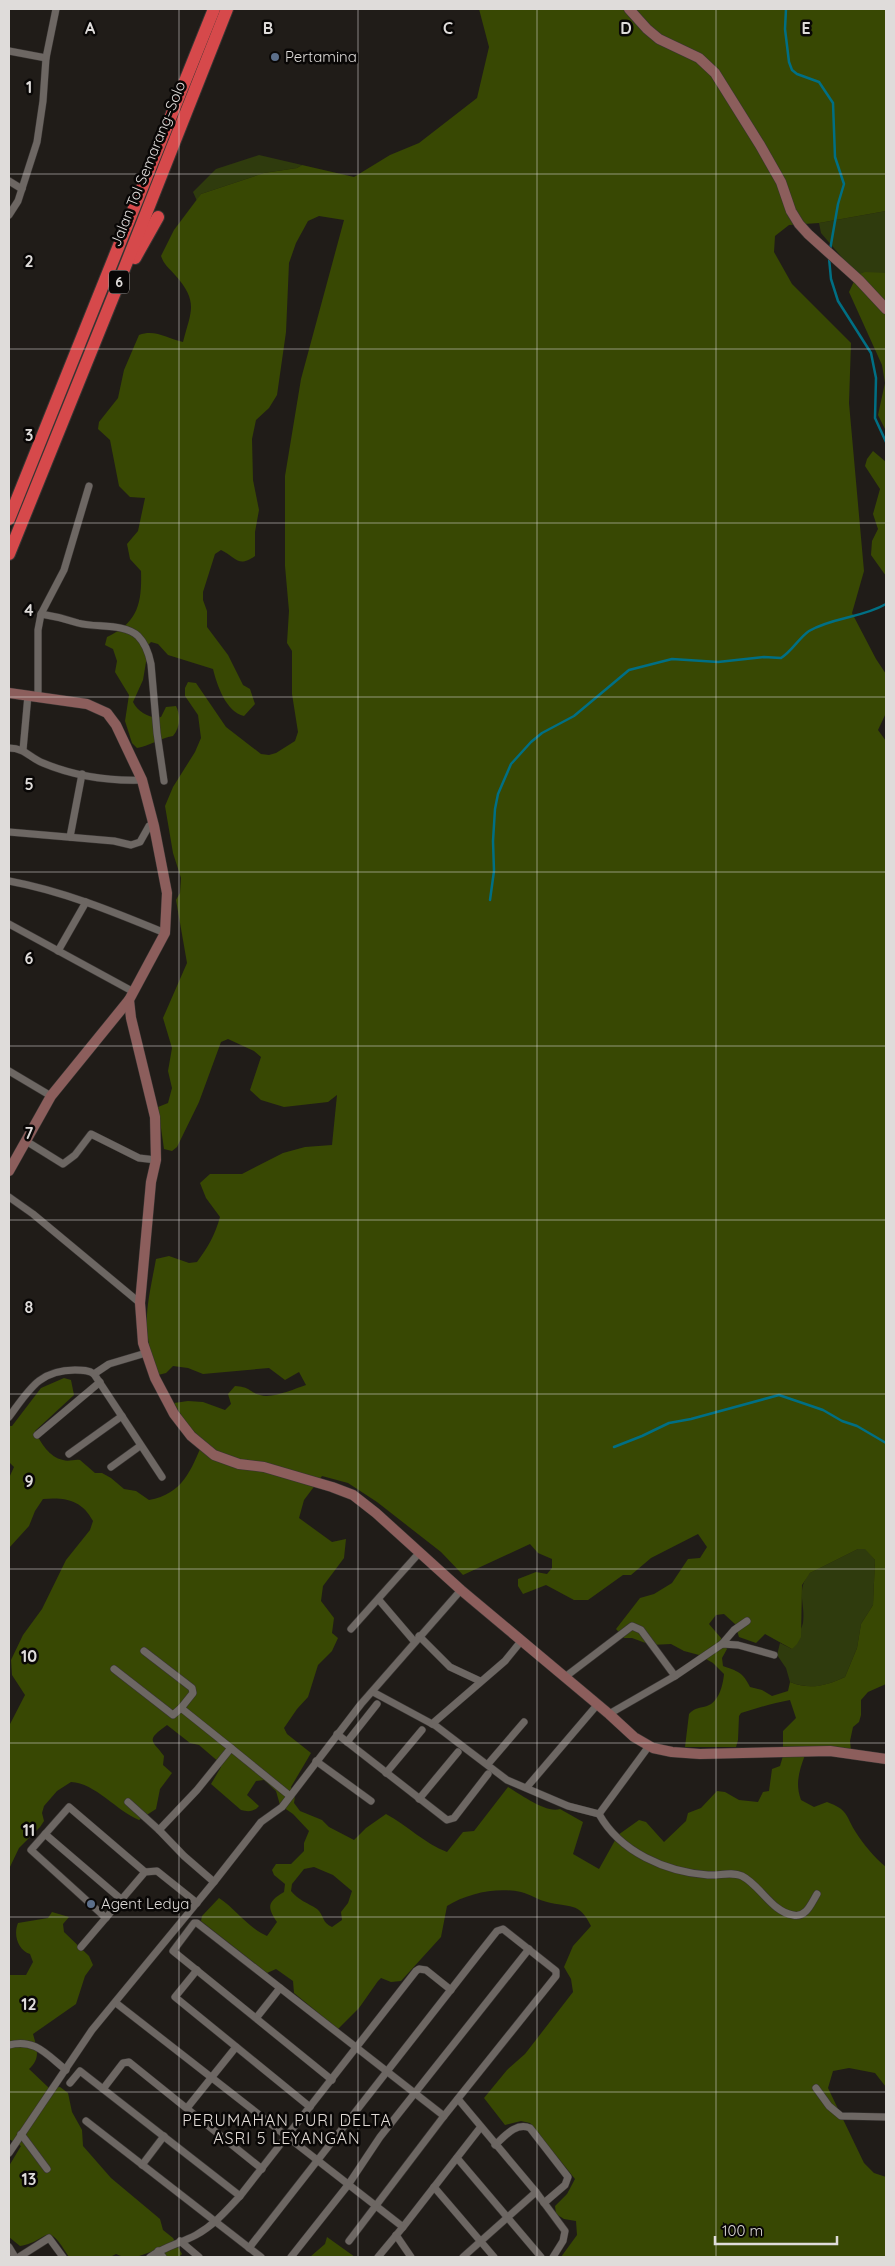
<svg xmlns="http://www.w3.org/2000/svg" width="895" height="2266" font-family="Quicksand,sans-serif">
	<style>
		.green { fill: #2f3b0d }
		.forest { fill: #384803; fill-rule: evenodd }
		.lines { fill: none; stroke-linecap: round; stroke-linejoin: round }
		.stream { stroke: #006f84; stroke-width: 2.5 }
		.street-casing { stroke: #393533; stroke-width: 8 }
		.secondary-casing { stroke: #393533; stroke-width: 11 }
		.highway-casing { stroke: #393533; stroke-width: 14 }
		.street { stroke: #6d6763; stroke-width: 7 }
		.secondary { stroke: #8c5e5c; stroke-width: 10 }
		.highway { stroke: #d6494b; stroke-width: 12 }
		.grid { fill: none; stroke: #dfdcda; stroke-width: 1; stroke-opacity: 0.55 }
		.service-dot { fill: #5c6f8a; stroke: #090706; stroke-width: 2 }
		.labels { text-anchor: middle; stroke-width: 5; stroke-linejoin: round; paint-order: stroke }
		.shield { fill: #090706; stroke: #9f9c9a; stroke-width: 1 }
		.shield-label { font-size: 14px; font-weight: bold; fill: #dfdcda }
		.poi-label { font-size: 15px; fill: #dfdcda; stroke: #090706; text-anchor: start }
		.street-label { font-size: 15px; fill: #dfdcda; stroke: #090706 }
		.neighbourhood-label { font-size: 16px; letter-spacing: 1px; fill: #e1dad5; stroke: #090706 }
		.grid-label { font-size: 16px; text-anchor: middle; font-weight: bold; fill: #dfdcda; stroke: #090706; stroke-width: 5; stroke-linejoin: round; paint-order: stroke }
	</style>
	<rect width="100%" height="100%" fill="#201c18"/>
	<g class="green">
		<polygon points="259,155 302,165 297,168 264,173 201,194 197,201 193,192 216,169"/>
		<polygon points="886,211 886,273 857,275 821,233 819,223"/>
		<path d="M858,1549H866L875,1560L873,1605L861,1624L857,1648L845,1677C826,1686 810,1690 790,1682L786,1668L777,1655L780,1643L792,1649C795,1641 801,1631 803,1623C806,1604 795,1590 810,1573Z"/>
	</g>
	<g class="forest">
		<path d="M479,9H886V211L819,223L789,225L775,236L774,252L792,284L851,343L849,403L864,571L852,613L876,659L886,674V713L878,730L886,741V1684L868,1692L861,1700V1715L859,1722L853,1727L850,1741L851,1750C829,1745 824,1747 805,1755C799,1771 795,1784 801,1800L814,1807L827,1802C848,1810 845,1814 855,1831C864,1845 874,1857 886,1867V2087L875,2073L849,2068L833,2071L828,2088L864,2163L874,2173L886,2177V2257H561L577,2235L576,2221L564,2219L556,2214L555,2206L567,2194L575,2179L530,2123L521,2121L505,2125L484,2098L507,2070L525,2054L573,1992L571,1979L564,1967L573,1946L591,1926C579,1901 569,1908 547,1902C538,1900 530,1894 521,1892C497,1887 468,1893 447,1906L441,1937L401,1981L391,1982L381,1978L378,1981L359,2008L338,2029L294,1993L293,1981L276,1969L267,1973L201,1921L202,1916L219,1898C236,1909 248,1928 267,1936L277,1922C267,1907 267,1902 284,1892L285,1884L274,1875L272,1870L276,1864H291L304,1851V1843L309,1831L293,1814L280,1805L276,1791L264,1780L256,1781L247,1795L259,1806C254,1812 248,1812 241,1810L211,1784L221,1767L220,1763L199,1745L190,1743L167,1725C145,1741 152,1740 164,1756L163,1765L172,1773L160,1789L156,1809L139,1820C117,1811 95,1783 71,1782L57,1791L44,1806L42,1813L44,1821L40,1827L19,1848L9,1869V1726L25,1695L12,1675L11,1660L23,1635L42,1609L66,1560L90,1530L93,1521C82,1500 65,1497 43,1499L35,1511L29,1526L9,1548V1478L14,1467L9,1462V1426H12L41,1388L64,1378L71,1380L74,1395L35,1431C41,1443 49,1457 63,1460C69,1462 74,1459 80,1460L95,1473H102L111,1478L124,1489L136,1491L149,1500C183,1494 191,1470 203,1442L185,1421L174,1403L188,1401L203,1402L225,1410L231,1404L228,1394L235,1386C251,1387 249,1392 260,1395C272,1399 294,1389 306,1385L299,1372L285,1380L269,1368L203,1374L188,1368L173,1366L166,1373L158,1375C140,1327 147,1308 156,1259L169,1256L189,1263L197,1262C208,1247 215,1235 220,1217L206,1198L200,1183L210,1174H242L283,1153L305,1147L332,1145L337,1095L328,1102L284,1107L261,1100L250,1090L261,1057L254,1051L228,1039L221,1042L199,1102L177,1147L172,1151L164,1149L158,1107L168,1103L172,1088L168,1071L172,1048L163,1018L187,963L176,900L180,893L181,878L173,853L165,806L173,787L195,752L201,738L198,715L185,696V688L188,682L196,683L226,727L261,754L269,755L276,753L295,741L298,732L292,694V651L287,643L289,611L285,566V476L301,379L344,220L319,216L308,221L296,243L289,263L286,332L277,395L269,408L256,420L252,439L253,480L259,510L255,532V556C238,568 237,558 221,550L215,554L203,592V600L207,611V627L228,655L243,685L250,689L255,704L244,716C226,712 217,685 213,669L168,655L158,644L151,642L146,647V662L143,680L133,702C138,712 150,719 161,717L166,707L176,706C181,716 180,728 173,736C160,738 150,746 137,748L132,743L125,721L129,695L115,672L117,661L113,649L105,645L107,637C138,623 142,603 141,571L130,559L127,544L138,531L145,498L130,497L119,486L110,440L98,429L99,422L118,398L124,370L139,335C156,329 167,339 183,342C191,311 199,302 175,275C169,268 164,265 161,256L174,230L201,194L264,173L297,168L302,165L354,177L390,155L419,143L477,98L489,47ZM322,1476L348,1483L377,1502L441,1552L463,1575L530,1544L538,1553L552,1559V1568L547,1574L536,1572L518,1579V1586L523,1594L546,1585L574,1600H588L623,1575H631L651,1558L698,1534L707,1547L700,1558L688,1559L672,1583L654,1594L640,1598L616,1629L624,1638H632L651,1645L671,1644L684,1651L699,1655L713,1663L724,1674C723,1685 719,1702 707,1706C700,1708 694,1708 689,1714L685,1747H736L738,1740L739,1716L741,1713C757,1708 773,1703 790,1700L796,1718L783,1731V1756L780,1766L772,1769L769,1791L763,1792L758,1802L739,1800L725,1792L717,1791L701,1808L688,1813L686,1821L664,1842L646,1822L639,1820L618,1835L599,1869L573,1854L583,1822L560,1809C547,1814 520,1794 508,1787L474,1831L463,1832L447,1852C425,1844 407,1825 386,1814L366,1828L354,1840L329,1827L322,1820L300,1811L294,1803L295,1796L291,1787L311,1753L287,1734L284,1728L297,1709L308,1697L318,1665L332,1651L338,1638L332,1633L334,1618L321,1601L323,1586L344,1558L346,1539L332,1542L299,1518L304,1500ZM858,1549H865L875,1560L873,1605L861,1624L857,1648L845,1677C826,1686 809,1690 790,1682L788,1691L772,1696L762,1690L750,1687C743,1672 737,1671 723,1666L722,1658L727,1649L721,1638L709,1624L716,1615L724,1614L735,1624L739,1637L756,1643L765,1634L792,1649L797,1644L801,1637L802,1585L810,1573ZM314,1867L333,1875L352,1891L348,1903L341,1912L342,1920L332,1927C322,1923 324,1915 317,1909C308,1903 298,1900 291,1891L292,1884L304,1869Z"/>
		<polygon points="865,272 886,273 886,431 878,415 885,383 882,365 849,292 857,275"/>
		<polygon points="873,451 886,462 886,576 871,555 872,541 878,529 873,514 880,489 865,466 867,459"/>
		<path d="M52,1912L69,1917L63,1924L64,1932L89,1956L93,1965L85,1976L76,2004L33,2034C37,2049 41,2058 29,2069L49,2088L60,2087L68,2093L72,2112L82,2130L83,2146L111,2178L160,2219L163,2230L173,2238L182,2254L179,2257H167L158,2249C143,2255 131,2261 116,2254L110,2257H69C45,2218 50,2241 20,2246L9,2237V2166L21,2146L9,2139V1977L10,1975H26L33,1962L30,1954C18,1950 13,1935 18,1923L48,1918Z"/>
		<polygon points="327,2237 355,2257 310,2257 325,2244"/>
	</g>
	<g class="lines">
		<g class="stream">
			<polyline points="786,9 785,29 789,62 792,70 797,74 819,82 833,103 835,157 844,184 838,204 830,250"/>
			<polyline points="829,258 831,279 838,301 871,353 876,378 875,418 886,442"/>
			<path d="M490,900L494,871L493,841L495,809L498,794L511,764L531,742L542,733L574,716L629,670L672,659L718,662L764,657L781,658C792,651 799,638 809,631C833,617 862,618 886,604"/>
			<polyline points="614,1447 642,1436 669,1423 691,1419 779,1395 823,1410 842,1421 857,1426 886,1443"/>
		</g>
		<g class="street-casing">
			<g id="street">
				<polyline points="9,51 46,58"/>
				<polyline points="9,181 22,189"/>
				<polyline points="9,215 18,201 37,142 43,101 46,58 56,9"/>
				<path d="M41,614C54,616 66,619 78,623C96,628 124,623 138,636C146,644 149,654 151,664L157,733L164,781"/>
				<polyline points="38,696 38,630 41,614 64,570 89,486"/>
				<path d="M9,748C25,748 30,758 43,763C74,776 109,781 142,780"/>
				<polyline points="23,750 28,695"/>
				<polyline points="9,832 114,841 131,845 140,842 149,826 153,824"/>
				<polyline points="70,837 82,774"/>
				<path d="M9,881C63,891 114,912 165,933"/>
				<polyline points="9,924 132,991"/>
				<polyline points="58,951 86,902"/>
				<polyline points="9,1071 51,1096"/>
				<polyline points="26,1141 63,1164 75,1155 91,1134 139,1158 156,1160"/>
				<polyline points="9,1197 33,1214 140,1303"/>
				<polyline points="146,1353 109,1364 94,1374 162,1477"/>
				<path d="M9,1417C29,1390 39,1370 75,1370C82,1370 89,1370 94,1374"/>
				<polyline points="37,1435 100,1382"/>
				<polyline points="69,1454 122,1416"/>
				<polyline points="111,1467 140,1446"/>
				<polyline points="379,1600 414,1641"/>
				<polyline points="351,1629 420,1552"/>
				<polyline points="419,1636 450,1667 480,1681"/>
				<polyline points="722,1644 734,1630 747,1621"/>
				<polyline points="144,1651 192,1688 193,1693 181,1708 231,1748"/>
				<polyline points="114,1669 173,1715 181,1708"/>
				<polyline points="565,1677 632,1626 641,1630 675,1676"/>
				<polyline points="373,1692 436,1726 507,1780 568,1806 599,1814 649,1746"/>
				<polyline points="609,1714 675,1676 722,1644 738,1645 774,1655"/>
				<polyline points="432,1724 505,1661 522,1640"/>
				<polyline points="337,1734 447,1820 454,1818 488,1774"/>
				<polyline points="347,1742 377,1704"/>
				<polyline points="316,1761 371,1801"/>
				<polyline points="488,1764 524,1722"/>
				<polyline points="386,1773 422,1730"/>
				<polyline points="527,1787 597,1705"/>
				<polyline points="419,1799 458,1752"/>
				<polyline points="128,1802 159,1830"/>
				<path d="M599,1814C620,1852 666,1872 708,1875C719,1876 731,1871 742,1876C760,1885 772,1912 793,1915C806,1918 811,1904 817,1894"/>
				<polyline points="45,1834 122,1900"/>
				<polyline points="214,1882 184,1856 159,1830 197,1790 231,1748 290,1796"/>
				<polyline points="106,1918 31,1850 69,1807 145,1872"/>
				<polyline points="81,1947 145,1872 157,1871 197,1903"/>
				<polyline points="197,1970 175,1997 310,2107"/>
				<polyline points="116,2003 403,2227 480,2128"/>
				<polyline points="257,2017 280,1988"/>
				<path d="M9,2045C35,2038 47,2055 66,2070"/>
				<polyline points="332,2080 173,1951 194,1923 197,1923 444,2116"/>
				<polyline points="70,2083 80,2071 240,2196"/>
				<polyline points="816,2088 829,2106 841,2116 886,2117"/>
				<polyline points="103,2089 123,2063 129,2062 262,2169"/>
				<polyline points="458,2099 536,2192 565,2231 563,2241 553,2257"/>
				<polyline points="187,2108 236,2047"/>
				<polyline points="86,2121 261,2257"/>
				<polyline points="21,2134 47,2169"/>
				<path d="M495,2145C505,2136 516,2122 530,2128L568,2177L565,2185L544,2203"/>
				<polyline points="9,2153 92,2030 214,1882 261,1822 282,1807 361,1704 461,1590"/>
				<polyline points="457,2158 541,2257"/>
				<polyline points="142,2165 164,2136"/>
				<polyline points="434,2187 494,2257"/>
				<polyline points="396,2235 411,2257"/>
				<polyline points="180,2241 199,2257"/>
				<polyline points="9,2247 15,2257"/>
				<polyline points="249,2248 478,1955 497,1931 503,1929 556,1971 556,1976 444,2116 349,2241"/>
				<polyline points="158,2251 163,2257"/>
				<polyline points="19,2257 49,2238 63,2257"/>
				<path d="M150,2257C164,2247 181,2243 196,2235C214,2225 226,2211 240,2196L416,1971L419,1969L426,1970L451,1990"/>
				<polyline points="291,2257 348,2185 380,2137 529,1949"/>
				<polyline points="378,2257 403,2227"/>
				<polyline points="463,2257 536,2192"/>
			</g>
		</g>
		<g class="secondary-casing">
			<g id="secondary">
				<polyline points="629,9 647,29 659,39 699,58 715,73 760,145 781,182 791,211 799,224 808,234 859,280 886,309"/>
				<polyline points="9,693 87,704 107,713 116,725 142,780 154,826 167,893 165,933 129,1000 131,1018 155,1117 156,1160 151,1182 140,1303 143,1343 155,1378 174,1414 191,1436 214,1455 239,1464 264,1467 332,1487 353,1495 376,1513 461,1590 609,1714 634,1737 653,1748 672,1752 700,1754 830,1751 886,1759"/>
				<polyline points="9,1171 51,1096 129,1000"/>
			</g>
		</g>
		<g class="highway-casing">
			<g id="highway">
				<polyline points="135,258 158,217"/>
				<polyline points="9,519 214,9"/>
				<polyline points="9,554 115,292 227,9"/>
			</g>
		</g>
		<use href="#street" class="street"/>
		<use href="#secondary" class="secondary"/>
		<use href="#highway" class="highway"/>
	</g>
	<path class="grid" d="M179,9V2257M358,9V2257M537,9V2257M716,9V2257M9,174H886M9,349H886M9,523H886M9,697H886M9,872H886M9,1046H886M9,1220H886M9,1394H886M9,1569H886M9,1743H886M9,1917H886M9,2092H886"/>
	<g class="service-dot">
		<circle cx="275" cy="57" r="5"/>
		<circle cx="91" cy="1904" r="5"/>
	</g>
	<g class="labels">
		<rect class="shield" x="109" y="270.5" width="20" height="23" rx="4"/>
		<g class="shield-label">
			<text x="119" y="287">6</text>
		</g>
		<g class="poi-label">
			<text x="285" y="62">Pertamina</text>
			<text x="101" y="1909">Agent Ledya</text>
		</g>
		<g class="street-label">
			<text transform="translate(148 164) rotate(-68)" y="5">Jalan Tol Semarang–Solo</text>
		</g>
		<g class="neighbourhood-label">
			<text x="287" y="2126">PERUMAHAN PURI DELTA<tspan x="287" dy="18">ASRI 5 LEYANGAN</tspan></text>
		</g>
	</g>
	<g class="grid-label">
		<text x="90" y="34">A</text>
		<text x="268" y="34">B</text>
		<text x="448" y="34">C</text>
		<text x="626" y="34">D</text>
		<text x="806" y="34">E</text>
		<text x="29" y="93">1</text>
		<text x="29" y="267">2</text>
		<text x="29" y="441">3</text>
		<text x="29" y="616">4</text>
		<text x="29" y="790">5</text>
		<text x="29" y="964">6</text>
		<text x="29" y="1139">7</text>
		<text x="29" y="1313">8</text>
		<text x="29" y="1487">9</text>
		<text x="29" y="1662">10</text>
		<text x="29" y="1836">11</text>
		<text x="29" y="2010">12</text>
		<text x="29" y="2185">13</text>
	</g>
	<rect width="895" height="2266" fill="none" stroke="#dfdcda" stroke-width="20"/>
	<path d="M715 2236v8h122v-8" fill="none" stroke="#dfdcda" stroke-width="2.5"/>
	<text x="722" y="2236" font-size="15" fill="#dfdcda" stroke="#090706" stroke-width="4" paint-order="stroke">100 m</text>
</svg>
